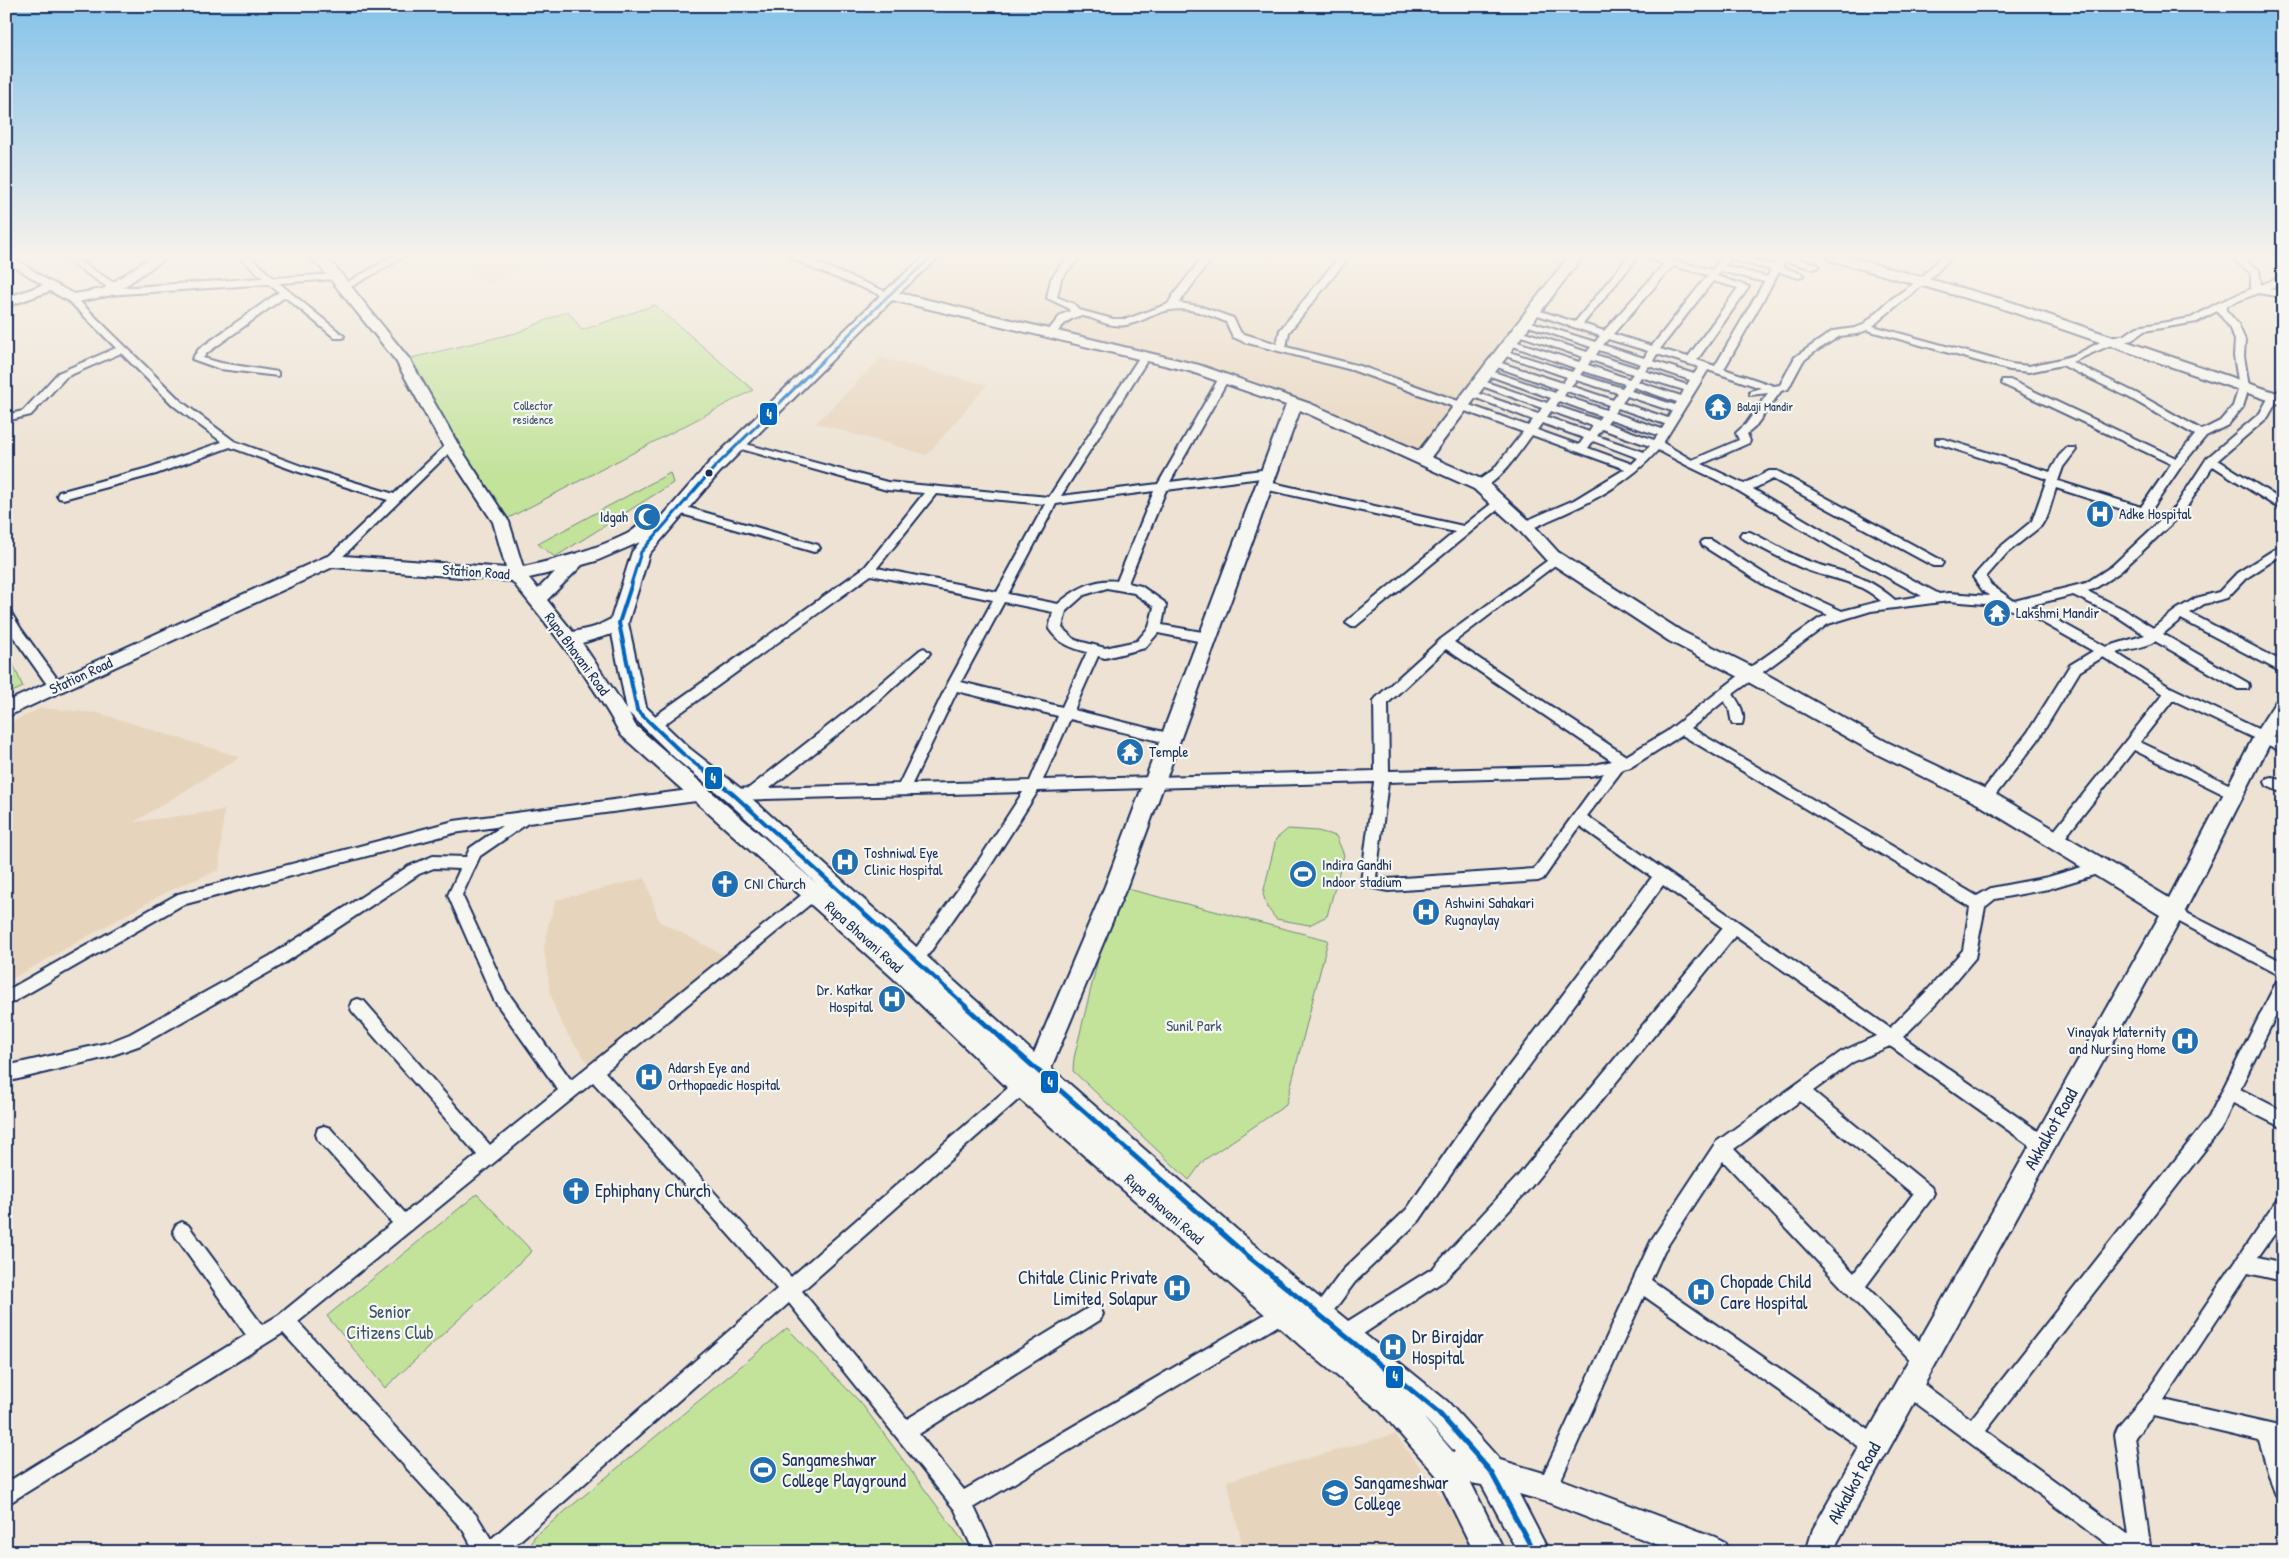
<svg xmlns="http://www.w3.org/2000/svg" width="2289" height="1558" font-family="'Patrick Hand',sans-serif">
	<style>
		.built { fill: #e7d4bd }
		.green { fill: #c3e39b; stroke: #6f897c }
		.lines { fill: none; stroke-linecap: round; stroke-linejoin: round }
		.street-casing { stroke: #1b2f5e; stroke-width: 4 }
		.secondary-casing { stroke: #1b2f5e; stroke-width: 4 }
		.street { fill: #f6f6f2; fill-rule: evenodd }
		.secondary { fill: #f6f6f2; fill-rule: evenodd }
		.bus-1-far2-casing { stroke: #f6f6f2; stroke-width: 6 }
		.bus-1-far1-casing { stroke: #f6f6f2; stroke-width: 8 }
		.bus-1-casing { stroke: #f6f6f2; stroke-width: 9 }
		.bus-1-far2 { stroke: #0065bd; stroke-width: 3 }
		.bus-1-far1 { stroke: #0065bd; stroke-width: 4 }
		.bus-1 { stroke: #0065bd; stroke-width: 5 }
		.bus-dot { fill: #1b2f5e; stroke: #f6f6f2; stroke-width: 2 }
		.labels { text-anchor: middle; stroke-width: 4.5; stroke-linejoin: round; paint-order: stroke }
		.far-park-label { font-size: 12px; fill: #3d536a; stroke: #f6f6f2 }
		.far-poi-label { font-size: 12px; fill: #1b2f5e; stroke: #f6f6f2; text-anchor: start }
		.poi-label { font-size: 15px; fill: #1b2f5e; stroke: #f6f6f2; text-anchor: start }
		.street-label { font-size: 15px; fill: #1b2f5e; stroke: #f6f6f2 }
		.park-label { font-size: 15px; fill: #3d536a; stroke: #f6f6f2 }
		.near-street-label { font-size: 18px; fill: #1b2f5e; stroke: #f6f6f2 }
		.near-poi-label { font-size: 18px; fill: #1b2f5e; stroke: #f6f6f2; text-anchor: start }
		.near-park-label { font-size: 18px; fill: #3d536a; stroke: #f6f6f2 }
		.line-badge { stroke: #f6f6f2; stroke-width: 2 }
		.badge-label { font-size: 14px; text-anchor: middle; font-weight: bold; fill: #fff }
	</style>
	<rect width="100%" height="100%" fill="#ede2d3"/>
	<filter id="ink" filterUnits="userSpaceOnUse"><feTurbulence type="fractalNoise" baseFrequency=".02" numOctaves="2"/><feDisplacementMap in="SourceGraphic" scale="10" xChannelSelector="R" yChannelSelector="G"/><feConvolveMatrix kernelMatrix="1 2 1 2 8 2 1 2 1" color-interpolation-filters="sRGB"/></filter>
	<g filter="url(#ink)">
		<g class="built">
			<polygon points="446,257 546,257 489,285"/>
			<polygon points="942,257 1573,257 1422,458 1194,368 889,295"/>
			<polygon points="881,358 987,385 927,455 816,423"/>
			<polygon points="41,708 98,713 240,757 134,822 224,810 219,870 172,889 6,982 6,725"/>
			<polygon points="645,878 659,921 731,959 594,1071 568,1035 557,1014 550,992 544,949 548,926 556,900"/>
			<polygon points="1395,1434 1448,1505 1473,1552 1244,1552 1227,1481"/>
		</g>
		<g class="green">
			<polygon points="655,305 753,390 501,522 403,360 516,333 568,311 582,330"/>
			<polygon points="670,473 673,483 555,557 538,544"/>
			<polygon points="6,648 23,687 6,695"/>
			<polygon points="1288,829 1318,831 1336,836 1344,855 1327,916 1309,925 1276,919 1267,907 1263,894 1276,839"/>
			<polygon points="1116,886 1328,940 1286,1105 1204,1160 1189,1180 1073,1071 1074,1058"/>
			<polygon points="477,1194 532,1251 385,1388 327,1316"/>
			<polygon points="787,1328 861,1403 971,1552 529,1552 534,1537"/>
		</g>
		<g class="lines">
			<g class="street-casing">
				<g id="street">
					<polygon points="6,257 13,257 56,286 54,288 48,288 6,261"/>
					<polygon points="62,257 73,257 117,285 118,288 263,278 240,257 251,257 273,278 338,274 340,276 335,279 279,283 344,336 343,338 335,338 285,297 207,353 203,358 221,363 278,372 278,376 220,369 192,359 199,349 279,292 268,284 107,295 102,292 110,289"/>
					<polygon points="392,257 404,257 347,289 344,290 339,287"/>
					<polygon points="790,257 803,257 894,295 889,298 886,297 814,269"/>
					<path d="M1067,257H1077V260L1061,279L1057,297L1074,304L1079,310L1113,319H1127L1168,304L1174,294L1203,257H1213L1179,303L1199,306L1233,318L1241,333L1277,344L1280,330L1339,257H1349L1289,332L1286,347L1360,366L1528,426L1533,420L1466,394L1467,392H1475L1538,414L1542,408L1474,383L1475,381H1483L1547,403L1551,398L1482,373L1483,371H1491L1555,393L1558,389L1489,364L1494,361L1498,362L1563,383L1567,377L1497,353L1498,351H1506L1572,372L1575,368L1505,343L1506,341H1514L1579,362L1583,357L1513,333L1518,330L1522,331L1587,352L1591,347L1520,323L1525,320L1528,321L1595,342L1600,336L1529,312L1534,309L1575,322L1628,257H1638L1583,324L1604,331L1664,264L1645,257H1661L1712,270L1722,257H1744L1774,265L1777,257H1793L1817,264L1819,266L1814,269L1785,261L1782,267L1804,275L1799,278L1779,272L1724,369L1774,386L1780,385L1795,357L1833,331L1855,328L1863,325L1890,300L1919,280L1941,257H1951C1929,284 1898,302 1873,326L2011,364L2029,366L2061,359L2077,354L2106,339L2125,335L2137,327L2191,318L2218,303L2251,289V273L2230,257H2241L2259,270L2261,285L2283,276V283L2268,289L2283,291V297L2258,293L2226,306V310L2238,324L2245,340L2244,356L2249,387L2243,407L2228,425L2206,436L2182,465L2148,515H2140L2056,488L2048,514L2041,526L2007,553L1986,577L1991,585L2014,601L2086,583L2112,566L2175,507L2207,458L2260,413L2270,395L2283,389V396L2278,399L2268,417L2218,460L2283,501V511L2213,466L2183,513L2120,572L2094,589L2087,591L2123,609L2153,628L2176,610L2196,598L2219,592L2237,573L2283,544V554L2245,579L2227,598L2204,604L2190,613L2283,662V673L2181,619L2163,634L2248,683L2249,686L2248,689H2238L2155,641C2146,648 2127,649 2116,653L2168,686L2283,741V752L2173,700L2140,742L2239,789L2241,793L2239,797L2234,799L2229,797L2134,750L2060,844L2055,846L2050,844L2048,840L2050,836L2163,694L2103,657L2080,671L2038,740L1990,802L1985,804L1980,802L1978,798L1980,794L2028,732L2070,665L2093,651L2029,615L1996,605L1949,601L1871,611L1828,624L1733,694C1739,703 1746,713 1742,724H1732L1729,708L1724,701L1691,728L1977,896L1991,888L2048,877L2102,861L2107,863L2109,867L2107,871L2048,889L1995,899L1985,907L1975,958L1937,1003L1903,1037L2048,1138L2050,1144L2048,1150L2042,1152L2036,1150L1890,1046L1853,1062L1813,1091L1931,1187L1934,1193L1931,1199L1866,1286L1930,1352L1932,1359L1930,1366L1923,1368L1916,1366L1723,1161L1664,1251L1651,1280L1882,1439L1885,1446L1882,1453L1875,1456L1868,1453L1644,1296L1554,1495L1547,1498L1540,1495L1537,1488L1652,1239L1716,1142L1841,1052L1876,1036L1735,936L1530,1188L1445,1280L1351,1342L1344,1344L1337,1342L1335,1335L1337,1328L1433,1268L1518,1176L1723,928L1663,885L1480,1132L1419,1221L1355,1282L1326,1321L1320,1324L1314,1321L1311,1315L1314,1309L1343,1270L1407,1209L1468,1120L1652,877L1580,826L1543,879L1538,881L1388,891L1363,886L1361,882L1374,782L1038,791L987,871L921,965L916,967L911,965L908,960L911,955L977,863L1023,792L733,800L728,798L726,794L728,790L749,788L855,705L920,650L924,648L930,653L928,656L865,713L770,788L899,784L947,685L993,600L871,575L658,729H648L646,725L648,721L865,567L924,493L887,490L734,447V443H742L887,482L1049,497L1140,356L1145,353L1150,356L1061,496L1158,484L1219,378L1224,375L1229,378L1170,482L1269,469L1275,473L1269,477L1166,490L1128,583L1141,586L1164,602L1166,605L1162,625L1208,633L1214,638L1208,643L1158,633L1145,648L1105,658L1098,656L1074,710L1176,735L1178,739L1176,743L1171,744L1070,719L1043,780L1375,771L1374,701L1376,698L1441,639L1555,555L1559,556L1561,559L1559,562L1454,642L1626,756L1666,732L1745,671L1820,618L1828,615L1766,586L1703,546L1701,543L1703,540H1711L1774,580L1842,611L1881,601C1856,579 1833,580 1804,569C1783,560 1762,548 1742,538L1740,535L1742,532H1750C1771,542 1792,556 1814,563C1848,574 1866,575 1895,600L1922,596L1834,548L1732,487L1688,466L1658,450C1629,483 1590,503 1550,520C1541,524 1530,531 1521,529L1519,526L1521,523L1574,500L1625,469L1532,435C1522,448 1494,492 1476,488L1474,485L1476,482L1493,470L1523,432L1352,370L1244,342L1233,337L1226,322C1204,313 1183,304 1159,313C1148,317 1138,323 1126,325C1092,330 1084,296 1055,335H1047L1046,333L1061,315L1070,311L1068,308L1047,298L1051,279ZM1730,259L1771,270L1767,277L1725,266ZM1673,266L1708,275L1652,346L1613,334ZM1721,271L1764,282L1715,366L1697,360L1749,287L1717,276ZM1713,281L1738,288L1688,357L1660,349ZM2217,311L2228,325L2235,340L2234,356L2239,387L2233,406L2220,421L2202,430L2136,393L2072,362L2113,344L2132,340L2144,331L2197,322ZM1867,330L2010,370L2029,372L2062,365L2128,397L2195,435L2176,458L2010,380H2002V384L2171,464L2141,507L2058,481L2063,467L2076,450L2075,448H2067L2059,456L2050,472L1944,439H1936V443L2047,479L2032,521L1999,548L1973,577L1983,591L1990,596L1949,593L1939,594L1842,542L1753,489L1773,479L1933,566H1941L1943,563L1941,560L1777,471H1769L1744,484L1702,464L1749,443L1750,441L1747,434L1754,428L1781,391L1788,389L1803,361L1816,351L1840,336L1857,334ZM1608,339L1648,351L1644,358L1603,345ZM1599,350L1641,364L1637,368L1596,355ZM1657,354L1699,367L1694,374L1653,361ZM1591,360L1633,374L1629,379L1588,365ZM1649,366L1690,380L1687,385L1645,371ZM1708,370L1761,388L1750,391V395L1768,393L1746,424L1736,433L1739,440L1692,460L1663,443ZM1583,371L1625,384L1622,388L1580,375ZM1641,377L1684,390L1681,396L1638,382ZM1576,380L1618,393L1613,400L1571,386ZM1634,387L1677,402L1675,405L1631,391ZM1567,391L1609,405L1606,410L1564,396ZM1627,396L1672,411L1668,418L1622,403ZM1559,401L1601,416L1598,420L1556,406ZM1618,408L1665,424L1662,429L1614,413ZM1551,411L1593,426L1589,432L1547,417ZM1610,419L1658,435L1654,440L1607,423ZM1542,423L1584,438L1579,445L1537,430ZM1602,429L1650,446L1644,452L1597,436ZM1593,441L1638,458L1632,464L1588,448ZM1154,491L1117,581C1094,578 1074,590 1058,604L1008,594L1056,504ZM936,494L1045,504L997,592L877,568ZM1107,588L1134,593L1154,607L1149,627L1137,641L1105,648L1075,640L1062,628L1066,611L1084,595ZM2073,595L2115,615L2145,635L2106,647L2037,609L2028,606ZM1004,602L1053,612L1049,629C1058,643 1072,648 1087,652L1062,707L961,682ZM1446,649L1612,761L1590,766L1389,771L1388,703ZM957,691L1058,716L1030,781L912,784ZM1682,735L1970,907L1963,950L1925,993L1890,1028L1587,816L1623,769L1631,767ZM1604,773L1534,869L1388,879L1376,877L1388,782L1590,776ZM1800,1101L1913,1194L1854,1273L1734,1149Z"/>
					<polygon points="72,296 75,297 182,402 234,441 304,467 394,494 447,444 451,443 456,446 335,564 327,564 325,561 327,558 388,500 296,471 230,447 156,474 63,499 59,498 57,495 59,492 148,468 222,442 174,406 121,353 66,377 31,415 6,421 6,415 23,411 58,373 116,348 67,299"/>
					<polygon points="1264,481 1463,526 1496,500 1504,500 1506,503 1356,626 1352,627 1346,623 1348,620 1455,532 1260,488 1258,485"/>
					<polygon points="679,505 818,545 820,548 814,552 675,512 673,509"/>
					<polygon points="6,610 10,611 21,629 61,684 62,687 61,690 51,690 12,635 6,626"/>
					<polygon points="2272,777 2283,781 2283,793 2267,786 2265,782 2267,778"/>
					<path d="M704,788L709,790L711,794L709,798L704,800L528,823L480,856L462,895L506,990L571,1080L809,889L814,887L819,889L821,893L819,897L605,1072L791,1277L1016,1081L1022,1078L1028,1081L1030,1086L1028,1091L802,1291L907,1419L1088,1308L1094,1305L1100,1308L1103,1314L1100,1320L919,1434L964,1490L1279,1306L1285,1303L1291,1306L1294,1312L1291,1318L974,1507L995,1552H974L955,1510L789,1303L507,1552H475L463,1530L283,1333L6,1505V1483L246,1335L176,1237L173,1231L176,1225L182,1222L188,1225L262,1325L279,1315L392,1223L318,1140L316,1134L318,1128L324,1126L330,1128L405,1213L477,1155L352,1011L350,1006L352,1001L358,999L364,1001L490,1145L558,1090L494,1000L448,895L460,869L434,868L419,874L280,966L141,1045L107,1057L6,1082V1066L107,1043L130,1034L270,956L409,866L433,856L466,857L470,848L502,826L454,833L182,905L6,1006V991L178,894L454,821ZM593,1082L777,1289L491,1539L477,1516L298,1322Z"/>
					<polygon points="2173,906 2283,962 2283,977 2168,916 2166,912 2168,908"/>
					<polygon points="2283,977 2283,1001 2240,1089 2283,1111 2283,1128 2233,1103 2221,1129 1986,1431 2129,1535 2115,1434 2118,1427 2142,1399 2277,1200 2283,1197 2283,1222 2258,1257 2283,1263 2283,1281 2248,1273 2164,1400 2283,1427 2283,1447 2280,1446 2283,1454 2283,1498 2276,1495 2273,1488 2259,1441 2153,1416 2135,1437 2151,1552 2118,1552 1901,1392 1899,1385 1901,1378 1908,1376 1915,1378 1971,1419 2209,1117 2278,979"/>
				</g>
			</g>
			<g class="secondary-casing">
				<g id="secondary">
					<polygon points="151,257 167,257 112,295 72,303 50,291 6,307 6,298 51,282 74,294 103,289"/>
					<path d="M310,257H325L333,264L410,360L459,446L509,522L523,567C559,559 594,550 627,534C638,529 643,517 655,513L662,517L708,464L884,292L924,257H939L899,293L1199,365L1311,404L1419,451L1568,257H1582L1431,457L1486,481L1531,522L1558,552L1681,631L1757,669L1885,741L1992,792L2169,898L2256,732L2276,701L2283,699V722L2271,741L2181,919L1837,1543L1836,1552H1806L1813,1529L2160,915L1978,804L1871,751L1743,679L1669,641L1546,560L1519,530L1474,489L1300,410L1127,886L1051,1068L1252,1243L1448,1402L1500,1460L1547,1474L1715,1537L1725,1542L1730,1552H1676L1547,1502L1519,1494L1549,1552H1518L1482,1485L1471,1483L1505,1552H1474L1436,1475L1381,1412L1302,1347L1014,1094L892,977L621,735C591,679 552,630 512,581L333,567L6,717V702L325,557L331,555L506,568L493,522L443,446L396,361L323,270ZM892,300L1189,371L1286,405L1105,886L1034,1053L740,788L689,748L646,707L628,623L649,554L720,472ZM640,542L632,552L611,619L595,627L573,632L547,600L582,565L596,561ZM555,572L538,589L529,578ZM612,634L627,710L582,643ZM629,713L675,758L726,800L817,884L635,725ZM1424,1418L1428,1422L1455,1452H1453Z"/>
					<polygon points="1827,257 1849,257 2008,301 2283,395 2283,405 1998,307 1829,260"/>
				</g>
			</g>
			<use href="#street" class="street"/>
			<use href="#secondary" class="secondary"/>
			<g class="bus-1-far2-casing">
				<polyline id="bus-1-far2" points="631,584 641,552 714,468 889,295 932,257"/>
			</g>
			<g class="bus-1-far1-casing">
				<polyline id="bus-1-far1" points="632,583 619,623 637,710 682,753 733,794 968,1008"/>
			</g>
			<g class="bus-1-casing">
				<polyline id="bus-1" points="966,1007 1243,1252 1438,1412 1491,1472 1534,1552"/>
			</g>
			<use href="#bus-1-far2" class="bus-1-far2"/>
			<use href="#bus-1-far1" class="bus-1-far1"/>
			<use href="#bus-1" class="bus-1"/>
		</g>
	</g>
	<linearGradient id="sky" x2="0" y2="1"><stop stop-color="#83c2ea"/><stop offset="0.54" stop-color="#f7f2eb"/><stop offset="1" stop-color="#f7f2eb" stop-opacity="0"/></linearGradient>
	<rect width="2289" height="475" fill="url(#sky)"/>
	<defs>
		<g id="temple-disc" transform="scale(1.4375)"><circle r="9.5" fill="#1f6fb2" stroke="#f6f6f2"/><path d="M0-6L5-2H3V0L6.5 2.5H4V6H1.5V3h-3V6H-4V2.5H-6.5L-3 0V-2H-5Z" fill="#fff"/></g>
		<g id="hospital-disc" transform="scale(1.4375)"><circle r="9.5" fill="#1f6fb2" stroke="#f6f6f2"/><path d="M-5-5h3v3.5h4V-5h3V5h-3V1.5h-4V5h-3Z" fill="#fff"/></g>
		<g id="mosque-disc" transform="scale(1.4375)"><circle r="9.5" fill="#1f6fb2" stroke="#f6f6f2"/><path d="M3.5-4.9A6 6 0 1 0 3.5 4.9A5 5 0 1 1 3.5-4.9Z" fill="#fff"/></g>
		<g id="stadium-disc" transform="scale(1.4375)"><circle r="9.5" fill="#1f6fb2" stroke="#f6f6f2"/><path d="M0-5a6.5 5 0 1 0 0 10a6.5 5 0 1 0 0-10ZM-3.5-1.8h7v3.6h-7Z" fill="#fff"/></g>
		<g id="church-disc" transform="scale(1.4375)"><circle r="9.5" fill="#1f6fb2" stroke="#f6f6f2"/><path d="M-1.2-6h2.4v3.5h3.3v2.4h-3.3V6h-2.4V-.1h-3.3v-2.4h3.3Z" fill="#fff"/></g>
		<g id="university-disc" transform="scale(1.4375)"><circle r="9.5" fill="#1f6fb2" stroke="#f6f6f2"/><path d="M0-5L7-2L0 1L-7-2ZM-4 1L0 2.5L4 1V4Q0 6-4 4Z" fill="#fff"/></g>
	</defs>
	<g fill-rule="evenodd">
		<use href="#temple-disc" x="1718" y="407"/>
		<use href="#hospital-disc" x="2100" y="514"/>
		<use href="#mosque-disc" x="647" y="517"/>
		<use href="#temple-disc" x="1997" y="613"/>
		<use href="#temple-disc" x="1130" y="752"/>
		<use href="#hospital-disc" x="845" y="862"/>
		<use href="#stadium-disc" x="1303" y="874"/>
		<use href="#church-disc" x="725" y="884"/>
		<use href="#hospital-disc" x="1426" y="912"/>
		<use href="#hospital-disc" x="892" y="999"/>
		<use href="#hospital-disc" x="2185" y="1041"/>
		<use href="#hospital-disc" x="649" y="1077"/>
		<use href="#church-disc" x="576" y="1191"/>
		<use href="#hospital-disc" x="1177" y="1288"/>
		<use href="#hospital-disc" x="1701" y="1292"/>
		<use href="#hospital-disc" x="1393" y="1347"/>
		<use href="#stadium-disc" x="763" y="1470"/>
		<use href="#university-disc" x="1335" y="1493"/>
	</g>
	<circle class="bus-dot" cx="709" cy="473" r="4.5"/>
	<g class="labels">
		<g class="far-park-label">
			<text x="533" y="410">Collector<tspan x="533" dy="14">residence</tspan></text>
		</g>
		<g class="far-poi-label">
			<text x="1737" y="411">Balaji Mandir</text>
		</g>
		<g class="poi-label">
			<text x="2119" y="519">Adke Hospital</text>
			<text x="628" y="522" text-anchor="end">Idgah</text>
			<text x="2016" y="618">Lakshmi Mandir</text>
			<text x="1149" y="757">Temple</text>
			<text x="864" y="858">Toshniwal Eye<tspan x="864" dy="17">Clinic Hospital</tspan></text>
			<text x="1322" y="870">Indira Gandhi<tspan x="1322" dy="17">Indoor stadium</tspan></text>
			<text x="744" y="889">CNI Church</text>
			<text x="1445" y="908">Ashwini Sahakari<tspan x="1445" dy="17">Rugnaylay</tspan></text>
			<text x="873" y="995" text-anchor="end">Dr. Katkar<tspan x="873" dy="17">Hospital</tspan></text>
			<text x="2166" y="1037" text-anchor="end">Vinayak Maternity<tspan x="2166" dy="17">and Nursing Home</tspan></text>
			<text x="668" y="1073">Adarsh Eye and<tspan x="668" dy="17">Orthopaedic Hospital</tspan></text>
		</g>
		<g class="street-label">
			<text transform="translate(476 572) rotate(4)" y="5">Station Road</text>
			<text transform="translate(577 654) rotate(54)" y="5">Rupa Bhavani Road</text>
			<text transform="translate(81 676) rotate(-25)" y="5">Station Road</text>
			<text transform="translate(864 937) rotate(42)" y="5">Rupa Bhavani Road</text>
			<text transform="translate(1164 1209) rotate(41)" y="5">Rupa Bhavani Road</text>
		</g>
		<g class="park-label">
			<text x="1194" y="1031">Sunil Park</text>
		</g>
		<g class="near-street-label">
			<text transform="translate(2051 1129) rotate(-61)" y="6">Akkalkot Road</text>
			<text transform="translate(1854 1483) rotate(-61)" y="6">Akkalkot Road</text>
		</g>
		<g class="near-poi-label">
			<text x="595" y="1197">Ephiphany Church</text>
			<text x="1158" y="1284" text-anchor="end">Chitale Clinic Private<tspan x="1158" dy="21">Limited, Solapur</tspan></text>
			<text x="1720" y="1288">Chopade Child<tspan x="1720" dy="21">Care Hospital</tspan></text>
			<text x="1412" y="1343">Dr Birajdar<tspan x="1412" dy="21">Hospital</tspan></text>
			<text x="782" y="1466">Sangameshwar<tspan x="782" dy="21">College Playground</tspan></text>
			<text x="1354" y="1489">Sangameshwar<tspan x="1354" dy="21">College</tspan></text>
		</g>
		<g class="near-park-label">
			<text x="390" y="1318">Senior<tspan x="390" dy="21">Citizens Club</tspan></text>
		</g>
	</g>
	<g class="line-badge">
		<rect x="759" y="402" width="19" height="24" rx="5" fill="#0065bd"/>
		<rect x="704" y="766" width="19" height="24" rx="5" fill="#0065bd"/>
		<rect x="1040" y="1070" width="19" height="24" rx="5" fill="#0065bd"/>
		<rect x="1385" y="1365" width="19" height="24" rx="5" fill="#0065bd"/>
	</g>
	<g class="badge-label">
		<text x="769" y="419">4</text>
		<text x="713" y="783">4</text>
		<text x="1050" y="1087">4</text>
		<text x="1395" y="1381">4</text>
	</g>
	<rect width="2289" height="1558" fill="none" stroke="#f6f6f2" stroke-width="25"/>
	<rect x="12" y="12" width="2264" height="1533" fill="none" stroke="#1b2f5e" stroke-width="2" filter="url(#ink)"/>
</svg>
